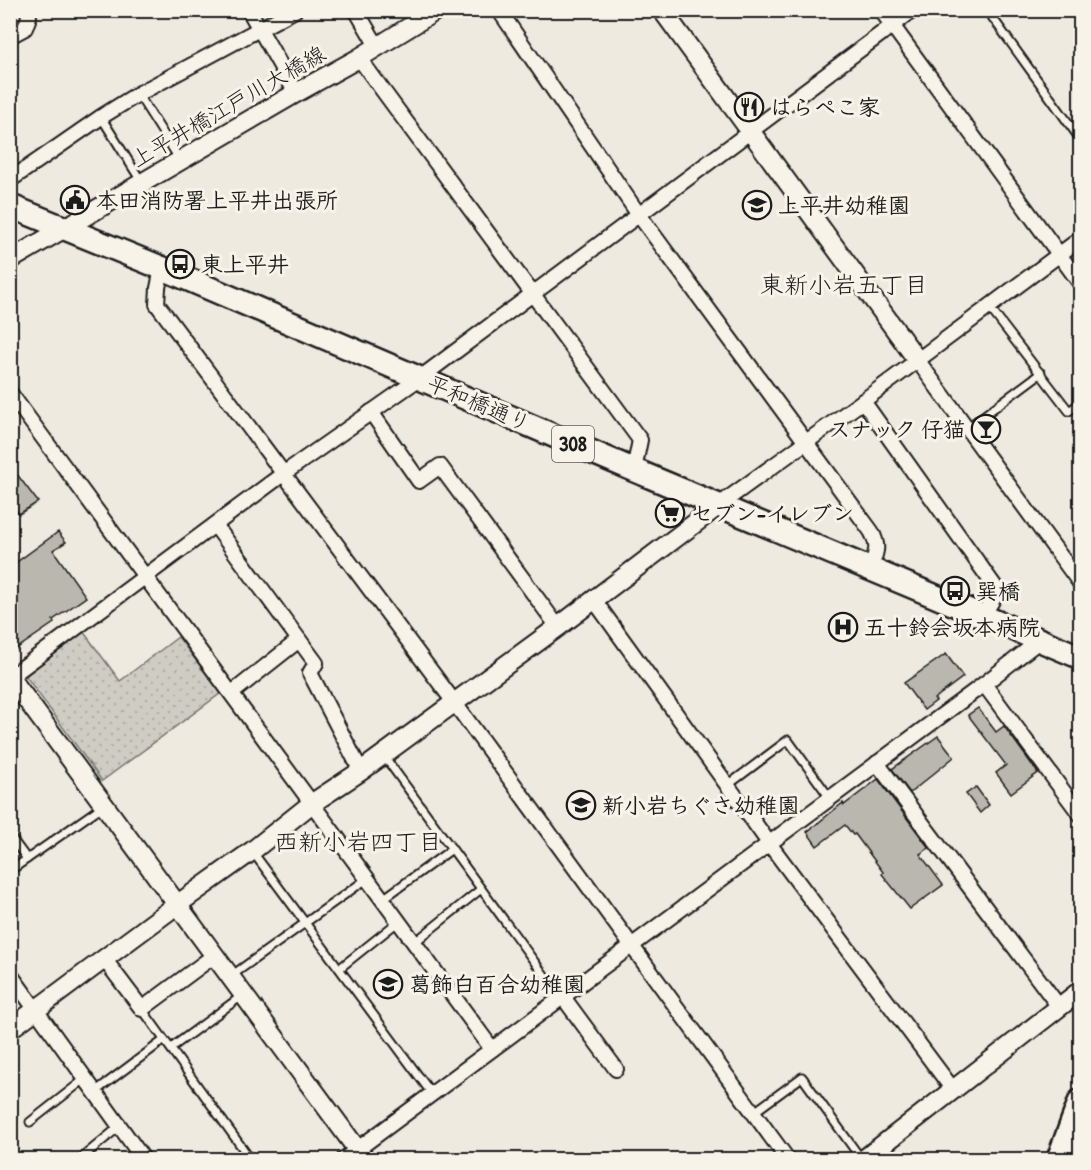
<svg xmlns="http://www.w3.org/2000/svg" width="1091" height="1170" font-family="'Patrick Hand','Klee One',sans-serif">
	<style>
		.grass { fill: url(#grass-dots); stroke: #767470; stroke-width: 1.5 }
		.building { fill: #bab7af; stroke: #1c1c1c; stroke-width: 1.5 }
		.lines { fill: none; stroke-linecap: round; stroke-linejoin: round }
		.service-casing { stroke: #1c1c1c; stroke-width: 11 }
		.minor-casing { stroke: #1c1c1c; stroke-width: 18 }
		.tertiary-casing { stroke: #1c1c1c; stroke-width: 22 }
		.primary-casing { stroke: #1c1c1c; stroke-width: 27 }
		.service { stroke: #f7f3e8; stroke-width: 7 }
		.minor { stroke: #f7f3e8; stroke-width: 14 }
		.tertiary { stroke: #f7f3e8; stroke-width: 18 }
		.primary { stroke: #f7f3e8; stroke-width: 22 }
		.labels { text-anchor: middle; stroke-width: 6; stroke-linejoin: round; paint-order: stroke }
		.shield { fill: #f7f3e8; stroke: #5e5c59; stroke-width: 1.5 }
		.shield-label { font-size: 21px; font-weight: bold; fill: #1c1c1c }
		.street-label { font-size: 22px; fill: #1c1c1c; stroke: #f7f3e8 }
		.poi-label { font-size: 22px; font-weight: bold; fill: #1c1c1c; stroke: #f7f3e8; text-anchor: start }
		.neighbourhood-label { font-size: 24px; fill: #1c1c1c; stroke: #f7f3e8 }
	</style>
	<defs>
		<pattern id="grass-dots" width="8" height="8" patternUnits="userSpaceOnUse" patternTransform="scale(1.5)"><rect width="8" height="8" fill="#cfccc3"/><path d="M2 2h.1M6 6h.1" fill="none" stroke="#b1afa7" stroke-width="1.8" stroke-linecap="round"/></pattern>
	</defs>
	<rect width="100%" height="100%" fill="#eeeae0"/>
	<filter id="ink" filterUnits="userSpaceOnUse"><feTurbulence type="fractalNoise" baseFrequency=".0167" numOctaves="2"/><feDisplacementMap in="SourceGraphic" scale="12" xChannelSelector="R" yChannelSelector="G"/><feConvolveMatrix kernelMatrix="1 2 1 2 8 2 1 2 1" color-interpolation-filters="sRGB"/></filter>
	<g filter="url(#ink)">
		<polygon class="grass" points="80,627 120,681 178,637 221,693 102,781 22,671"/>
		<g class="building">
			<polygon points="10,465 38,502 19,514 10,502"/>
			<polygon points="58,532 66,542 53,550 86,597 53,620 54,623 16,649 10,642 10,567"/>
			<polygon points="946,654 963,677 934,699 936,701 924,710 904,683"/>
			<polygon points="978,708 996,732 1004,726 1038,773 1011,793 996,773 1006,765 968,715"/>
			<polygon points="938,736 954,757 910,793 892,769"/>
			<polygon points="878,779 929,848 920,854 943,885 910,909 882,874 883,872 855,834 853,835 845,825 817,846 807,832 834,810 843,803 844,805"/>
			<polygon points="976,787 989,805 980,813 966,794"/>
		</g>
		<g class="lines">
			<g class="service-casing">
				<g id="service">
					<polyline points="987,10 1080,139"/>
					<polyline points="138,94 180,160"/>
					<polyline points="101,117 141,181"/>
					<polyline points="989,307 1069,411 1080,403"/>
					<polyline points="967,428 1041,373"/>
					<polyline points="384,756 561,998"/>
					<polyline points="728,785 788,740 830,798"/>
					<polyline points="10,836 27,859"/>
					<polyline points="252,851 432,1094"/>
					<polyline points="10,871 104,805"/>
					<polyline points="383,899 452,849"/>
					<polyline points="415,942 481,889"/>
					<polyline points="340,968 399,921"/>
					<polyline points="231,976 368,878"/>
					<polyline points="142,1009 251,1160"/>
					<polyline points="171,1048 243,995"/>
					<polyline points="96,1091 164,1040"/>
					<polyline points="753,1113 802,1077 862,1160"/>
					<polyline points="30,1122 86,1078"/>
					<polyline points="79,1160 120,1126"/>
				</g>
			</g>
			<g class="minor-casing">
				<g id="minor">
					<polyline points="249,10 296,93"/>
					<polyline points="356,10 377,46"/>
					<path d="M499,10L639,215L871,531C880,547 876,553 870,569"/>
					<polyline points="881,10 1080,283"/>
					<polyline points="10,36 25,28 29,17 28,10"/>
					<polyline points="359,58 640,440 634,470"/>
					<polyline points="10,180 101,117 138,94 295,10"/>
					<polyline points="162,268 158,288 157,304 448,694 788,1160"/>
					<polyline points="918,361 1080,583"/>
					<path d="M10,393C171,612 332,830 492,1049"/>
					<polyline points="863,401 998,591 982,617"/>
					<polyline points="371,412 419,481 440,466 558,627"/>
					<polyline points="719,505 863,401 1080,239"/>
					<polyline points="215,525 316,663 310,673 361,771"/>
					<polyline points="594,600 774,850 954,1091"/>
					<polyline points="10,677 283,474 420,378 913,10"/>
					<polyline points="984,684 1080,814"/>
					<polyline points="232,693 299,640"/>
					<polyline points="877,763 1060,1008"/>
					<polyline points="105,960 142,1009 215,955"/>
					<polyline points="10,974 144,1160"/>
					<polyline points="563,997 616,1069"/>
					<polyline points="343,1160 984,684 1039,641"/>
				</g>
			</g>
			<g class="tertiary-casing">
				<g id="tertiary">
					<polyline points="662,10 918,361"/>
					<polyline points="10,260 296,93 359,58 437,10"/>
					<polyline points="10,677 365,1160"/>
					<polyline points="10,1029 178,904 252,851 311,804 361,771 558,627 719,505"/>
					<polyline points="863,1160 1080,991"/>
				</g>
			</g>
			<g class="primary-casing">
				<g id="primary">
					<polyline points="10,206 162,268 634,470 1080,657"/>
					<polyline points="1058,1160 1080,1101"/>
					<polyline points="1077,1160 1080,1150"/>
				</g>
			</g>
			<use href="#service" class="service"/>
			<use href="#minor" class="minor"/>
			<use href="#tertiary" class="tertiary"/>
			<use href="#primary" class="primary"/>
		</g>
	</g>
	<defs>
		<g id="restaurant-ring" transform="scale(1.5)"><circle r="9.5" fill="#f7f3e8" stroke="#1c1c1c" stroke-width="1.5"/><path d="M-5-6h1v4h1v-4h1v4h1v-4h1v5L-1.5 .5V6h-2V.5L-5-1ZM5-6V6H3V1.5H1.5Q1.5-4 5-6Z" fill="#1c1c1c"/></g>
		<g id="civic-ring" transform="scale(1.5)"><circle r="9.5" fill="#f7f3e8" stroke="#1c1c1c" stroke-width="1.5"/><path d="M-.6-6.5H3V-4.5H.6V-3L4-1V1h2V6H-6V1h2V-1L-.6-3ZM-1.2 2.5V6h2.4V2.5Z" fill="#1c1c1c"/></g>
		<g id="school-ring" transform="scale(1.5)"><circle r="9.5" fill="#f7f3e8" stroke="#1c1c1c" stroke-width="1.5"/><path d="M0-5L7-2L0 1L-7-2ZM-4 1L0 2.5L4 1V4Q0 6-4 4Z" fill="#1c1c1c"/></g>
		<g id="bus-ring" transform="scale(1.5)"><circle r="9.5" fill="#f7f3e8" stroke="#1c1c1c" stroke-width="1.5"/><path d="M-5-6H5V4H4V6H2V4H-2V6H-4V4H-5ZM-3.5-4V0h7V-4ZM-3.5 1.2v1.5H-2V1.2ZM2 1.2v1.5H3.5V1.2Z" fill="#1c1c1c"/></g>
		<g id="bar-ring" transform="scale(1.5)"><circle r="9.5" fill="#f7f3e8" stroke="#1c1c1c" stroke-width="1.5"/><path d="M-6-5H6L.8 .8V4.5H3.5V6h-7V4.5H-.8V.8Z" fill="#1c1c1c"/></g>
		<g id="supermarket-ring" transform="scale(1.5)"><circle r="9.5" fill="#f7f3e8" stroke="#1c1c1c" stroke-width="1.5"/><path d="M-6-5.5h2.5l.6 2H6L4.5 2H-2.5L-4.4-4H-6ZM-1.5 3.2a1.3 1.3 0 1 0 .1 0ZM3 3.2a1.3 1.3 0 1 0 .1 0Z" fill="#1c1c1c"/></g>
		<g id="hospital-ring" transform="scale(1.5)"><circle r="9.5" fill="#f7f3e8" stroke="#1c1c1c" stroke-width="1.5"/><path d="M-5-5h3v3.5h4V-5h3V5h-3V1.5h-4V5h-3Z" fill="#1c1c1c"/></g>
	</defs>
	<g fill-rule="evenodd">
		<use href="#restaurant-ring" x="749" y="107"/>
		<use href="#civic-ring" x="75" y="200"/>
		<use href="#school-ring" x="757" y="205"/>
		<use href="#bus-ring" x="180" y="264"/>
		<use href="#bar-ring" x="986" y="429"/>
		<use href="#supermarket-ring" x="670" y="513"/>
		<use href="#bus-ring" x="955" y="591"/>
		<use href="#hospital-ring" x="843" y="627"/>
		<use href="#school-ring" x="581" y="805"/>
		<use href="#school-ring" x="388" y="984"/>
	</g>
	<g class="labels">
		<rect class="shield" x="552" y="426" width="42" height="36" rx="4.5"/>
		<g class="shield-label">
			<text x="573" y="451">308</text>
		</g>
		<g class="street-label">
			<text transform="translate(228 106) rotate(-30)" y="8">上平井橋江戸川大橋線</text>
			<text transform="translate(479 403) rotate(23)" y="8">平和橋通り</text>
		</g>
		<g class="poi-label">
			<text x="770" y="115">はらぺこ家</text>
			<text x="96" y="208">本田消防署上平井出張所</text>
			<text x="778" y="213">上平井幼稚園</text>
			<text x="201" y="272">東上平井</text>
			<text x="965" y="437" text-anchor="end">スナック 仔猫</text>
			<text x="691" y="521">セブン-イレブン</text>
			<text x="976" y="599">巽橋</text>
			<text x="864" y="635">五十鈴会坂本病院</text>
			<text x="602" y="813">新小岩ちぐさ幼稚園</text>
			<text x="409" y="992">葛飾白百合幼稚園</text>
		</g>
		<g class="neighbourhood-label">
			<text x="844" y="293">東新小岩五丁目</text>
			<text x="358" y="850">西新小岩四丁目</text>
		</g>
	</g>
	<rect width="1091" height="1170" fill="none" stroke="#f7f3e8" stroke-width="36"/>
	<rect x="18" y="18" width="1055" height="1134" fill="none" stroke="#1c1c1c" stroke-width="2" filter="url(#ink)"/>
</svg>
